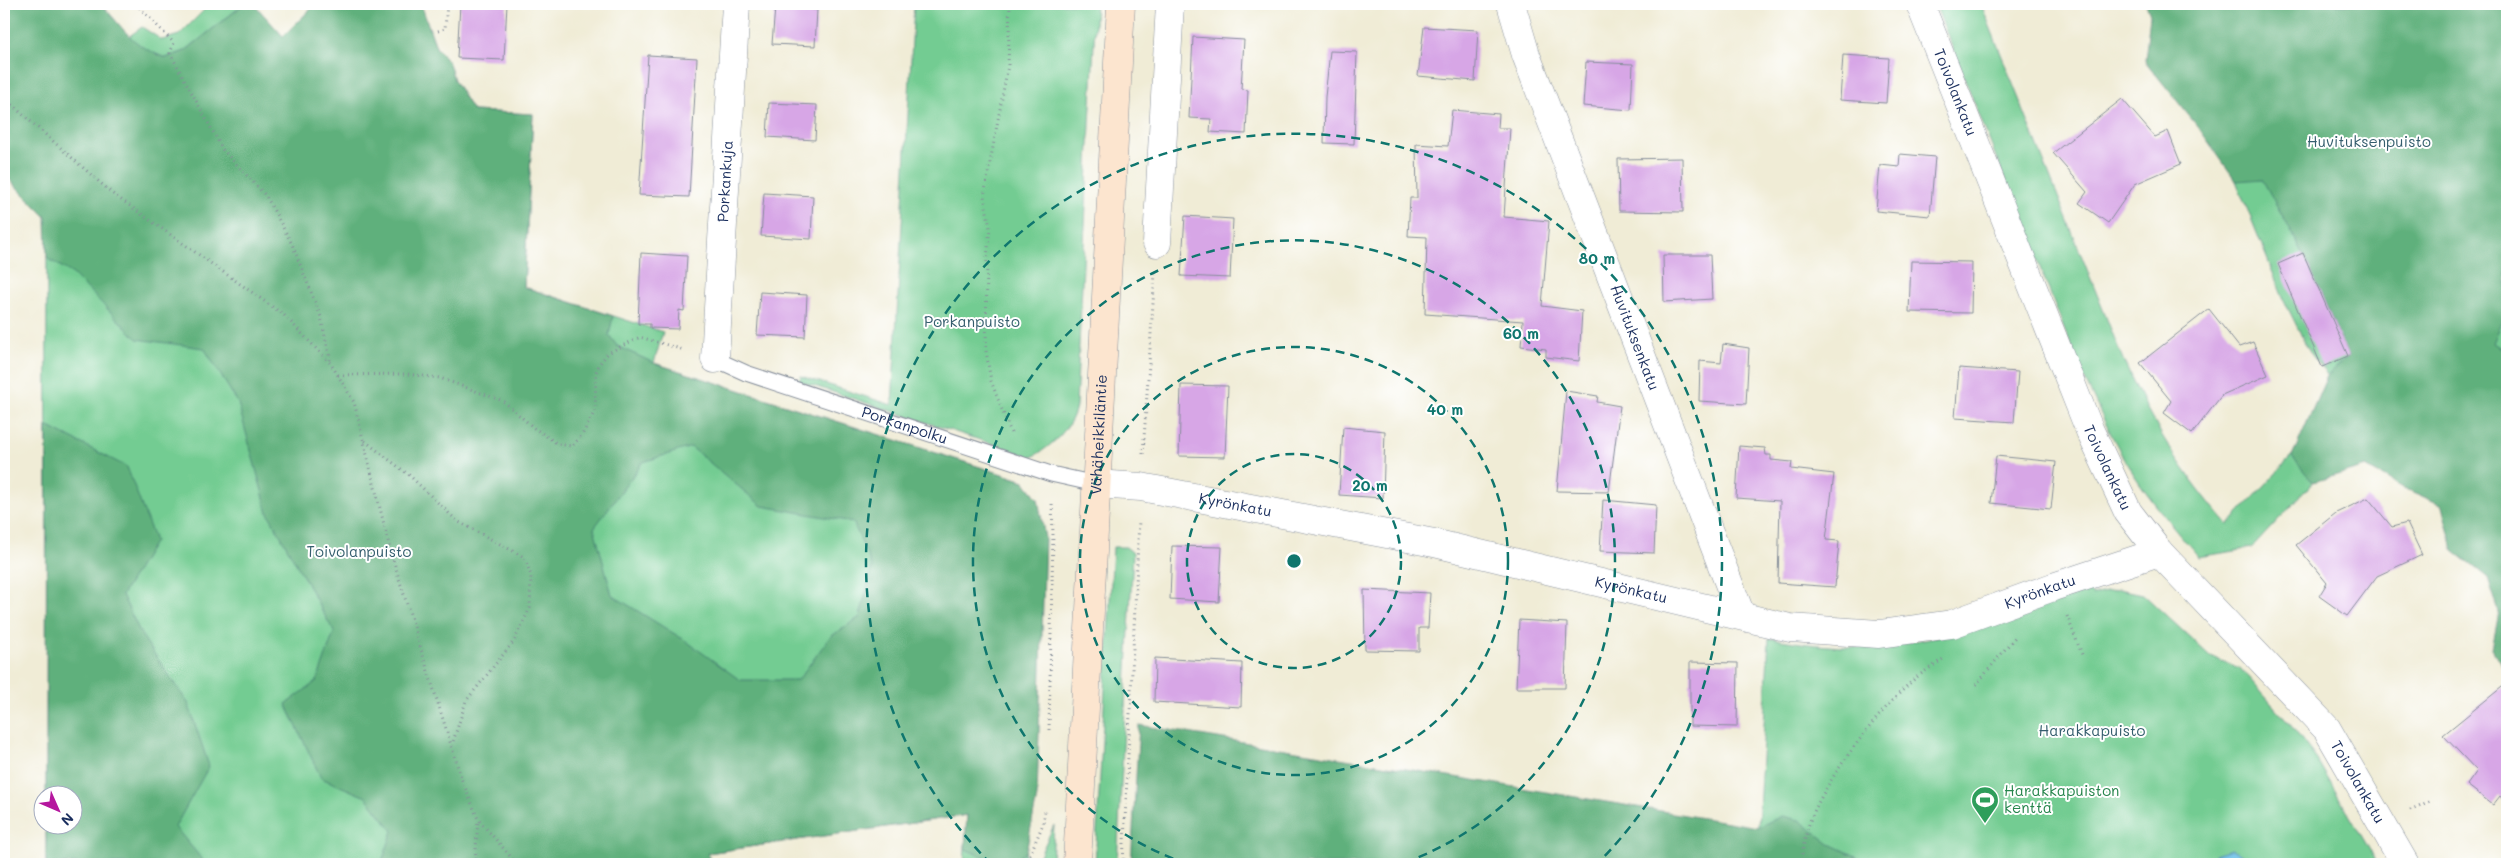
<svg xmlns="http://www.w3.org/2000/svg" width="2511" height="868" font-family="Mali,sans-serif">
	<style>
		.green { fill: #73cc92; stroke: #477e78 }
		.forest { fill: #5eb07c; stroke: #3c706d; fill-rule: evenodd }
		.water { fill: #69bfe6; stroke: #4277a2 }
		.building { fill: #d7a6e6 }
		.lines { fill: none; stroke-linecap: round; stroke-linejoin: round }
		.lane-casing { stroke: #868e9a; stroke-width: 17 }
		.street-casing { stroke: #868e9a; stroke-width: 29 }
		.secondary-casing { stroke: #868e9a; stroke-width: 29 }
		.path { stroke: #868e9a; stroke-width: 3; stroke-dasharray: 1 4; stroke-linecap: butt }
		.lane { stroke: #fff; stroke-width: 15 }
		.street { stroke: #fff; stroke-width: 28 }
		.secondary { stroke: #fce5cf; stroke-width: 28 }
		.ring { fill: none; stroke: #0f766e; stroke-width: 2.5; stroke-dasharray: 9 6 }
		.labels { text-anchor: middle; stroke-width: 4; stroke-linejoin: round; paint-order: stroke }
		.street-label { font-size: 15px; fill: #1b2f5e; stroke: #fff }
		.park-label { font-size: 15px; fill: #355e6e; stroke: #fff }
		.leisure-label { font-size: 15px; fill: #27864d; stroke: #fff; text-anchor: start }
		.centre { fill: #0f766e; stroke: #fff; stroke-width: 2.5 }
		.ring-label { font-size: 15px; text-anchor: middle; font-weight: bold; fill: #0f766e; stroke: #fff; stroke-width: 4; stroke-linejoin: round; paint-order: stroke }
	</style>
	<rect width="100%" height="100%" fill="#fff"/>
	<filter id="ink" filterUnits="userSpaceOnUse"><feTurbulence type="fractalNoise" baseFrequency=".02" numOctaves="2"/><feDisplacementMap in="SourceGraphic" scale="10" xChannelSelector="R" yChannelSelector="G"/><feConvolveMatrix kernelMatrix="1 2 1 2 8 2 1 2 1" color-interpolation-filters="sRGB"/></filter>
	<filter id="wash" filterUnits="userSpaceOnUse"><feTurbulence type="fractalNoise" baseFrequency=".0096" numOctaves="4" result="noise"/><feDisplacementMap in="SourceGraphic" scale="20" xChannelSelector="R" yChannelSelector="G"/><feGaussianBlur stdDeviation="1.12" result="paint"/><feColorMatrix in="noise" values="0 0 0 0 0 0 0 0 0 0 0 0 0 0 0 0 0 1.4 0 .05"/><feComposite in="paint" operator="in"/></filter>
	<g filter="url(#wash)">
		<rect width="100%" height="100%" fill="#f0ecd6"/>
		<g class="green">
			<polygon points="4,4 180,139 316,4 473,111 533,114 524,287 663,332 654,363 1024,481 1038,499 1025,864 964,864 967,815 708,853 710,864 46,864 46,826 72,826 72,796 46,795 47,218 4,174"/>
			<polygon points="199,4 244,4 185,51 166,58 144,50 128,37 142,27 162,40 179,35 204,10"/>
			<path d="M914,4H1096L1076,406C1072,428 1051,447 1032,457L799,381L801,376L892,405Z"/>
			<path d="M1935,4H1981L2124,362C2153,426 2182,472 2228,525L2345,399L2309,351L2283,298L2165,4H2507V563L2368,423L2252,548L2199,557C2176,530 2152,503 2133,473C2114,443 2099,410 2084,378Z"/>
			<polygon points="1113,547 1126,547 1133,553 1117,864 1095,864"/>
			<path d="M2090,589L2092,595L2119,589L2143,594L2211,657L2240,668L2293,728L2317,760L2378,864H1771L1758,827L1769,638C1805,644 1845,650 1882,646C1954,637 2022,614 2090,589Z"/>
			<polygon points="1054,825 1052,864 1036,864"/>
		</g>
		<g class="forest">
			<path d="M4,4H101C126,30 129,44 166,58L185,51L244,4H254L283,36L316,4H421L436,47L449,63L454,80L473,111L533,114L524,287L613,316L609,335L617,346L654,363L1024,481L1038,499L1045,538L1037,797L1026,852L1010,864H1000L965,849L967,815L708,853L710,864H381L393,831L366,797L321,778L286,704L317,681L334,632L268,513L238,403L204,348L137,339L73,274L47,258L46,217L4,174ZM691,447L762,506L853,522L872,567L860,617L830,637L798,680H740L686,641L612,595L594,528L643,462Z"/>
			<polygon points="2146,4 2507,4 2507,316 2504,317 2493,343 2507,352 2507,674 2492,649 2499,612 2488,578 2453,550 2442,505 2397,485 2366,467 2313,482 2292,457 2327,376 2348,356 2303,253 2262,179 2236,181 2198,127 2145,61 2150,15"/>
			<polygon points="47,426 127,467 155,541 122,595 142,636 188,703 209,766 175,827 206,864 46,864 46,826 72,826 72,796 46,795"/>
			<polygon points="1139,725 1758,827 1782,816 1799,820 1830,844 1858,857 1862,864 1131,864"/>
		</g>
		<polygon class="water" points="2231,850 2247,857 2252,864 2208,864 2215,855"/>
		<g id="blocks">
			<g class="building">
				<polygon points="460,4 507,4 504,60 457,58"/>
				<polygon points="775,7 817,10 815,46 772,44"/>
				<polygon points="1424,27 1478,30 1475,81 1418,76"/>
				<polygon points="1193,37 1244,40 1241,89 1248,90 1246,134 1210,132 1211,119 1189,118"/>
				<polygon points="1330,51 1357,52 1354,144 1324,143 1325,97"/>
				<polygon points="648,55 697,58 689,197 639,195"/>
				<polygon points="1843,55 1889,58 1886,103 1840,100"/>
				<polygon points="1586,62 1633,64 1631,110 1583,106"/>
				<polygon points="2122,99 2155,137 2168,131 2181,164 2135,184 2108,223 2079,203 2087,192 2053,153"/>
				<polygon points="769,103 817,105 815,140 767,137"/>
				<polygon points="1452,110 1499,114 1498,128 1510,128 1504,217 1549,221 1542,306 1582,311 1579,361 1546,357 1546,349 1521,346 1523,321 1425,314 1427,237 1408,236 1410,198 1417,198 1416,144 1448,146"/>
				<polygon points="1900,154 1935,157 1930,216 1876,211 1880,165 1899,167"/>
				<polygon points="1682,158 1683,212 1619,211 1618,159"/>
				<polygon points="764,193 813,196 811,239 761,236"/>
				<polygon points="1185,216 1233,219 1230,278 1181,276"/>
				<polygon points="641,253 687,256 684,311 679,310 678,329 650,328 650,324 638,324"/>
				<polygon points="2303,253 2348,356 2322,367 2278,264"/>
				<polygon points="1663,255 1710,255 1712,299 1664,302"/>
				<polygon points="1911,261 1972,262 1971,313 1909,312"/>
				<polygon points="760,292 807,295 805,337 757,335"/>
				<polygon points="2209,309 2239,347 2253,342 2268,375 2222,395 2192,434 2164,413 2171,401 2140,363"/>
				<polygon points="1723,344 1749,348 1746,404 1699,401 1700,361 1721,363"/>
				<polygon points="1959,368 2018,372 2014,422 1955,418"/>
				<polygon points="1181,385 1228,386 1225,457 1179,456"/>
				<polygon points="1566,391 1598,396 1597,402 1620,406 1609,492 1557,491"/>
				<polygon points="1343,427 1385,431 1383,498 1339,495"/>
				<polygon points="1739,446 1765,448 1766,455 1771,455 1771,460 1792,462 1791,469 1834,474 1826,540 1839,541 1835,587 1778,583 1780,501 1736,498"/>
				<polygon points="1996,456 2056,462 2051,509 1991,503"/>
				<polygon points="2368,498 2392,527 2407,523 2422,555 2377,576 2347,616 2319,596 2327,583 2296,545 2336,513"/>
				<polygon points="1603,500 1656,505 1654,553 1600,551"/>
				<polygon points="1172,546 1222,547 1219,602 1170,599"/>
				<polygon points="1364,590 1430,593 1428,628 1419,628 1419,651 1365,650"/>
				<polygon points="1519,620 1567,623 1565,688 1516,688"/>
				<polygon points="1155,658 1242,663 1241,707 1154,702"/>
				<polygon points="1690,662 1738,663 1737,727 1690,726"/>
				<polygon points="2507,683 2507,804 2500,796 2493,805 2467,785 2477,771 2443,735"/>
			</g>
		</g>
	</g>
	<g filter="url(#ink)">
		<use href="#blocks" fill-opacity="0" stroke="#868e9a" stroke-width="1"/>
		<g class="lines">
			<g class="lane-casing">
				<g id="lane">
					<path id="s1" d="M715,359L746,373L1051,474L1096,484"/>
				</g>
			</g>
			<g class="street-casing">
				<g id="street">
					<path id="s2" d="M1511,4L1526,55L1741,615"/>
					<path id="s3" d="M1920,4L2090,431L2128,512L2159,552L2327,729L2405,864"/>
					<polyline points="1157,243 1170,4"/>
					<path id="s4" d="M715,359L736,4"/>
					<path id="s5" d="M1096,484L1141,487L1434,543L1790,628L1879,634L1952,624L2053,587L2159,552"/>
				</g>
			</g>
			<g class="secondary-casing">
				<g id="secondary">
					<path id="s6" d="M1077,864L1121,4"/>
				</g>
			</g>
			<g class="path">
				<polyline points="136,4 174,43 170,53 223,150 266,196 292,244 321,317 331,364"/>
				<polyline points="1010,4 1008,65 984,196 990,228 987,258 986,351 991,381 1011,433"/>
				<polyline points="438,31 445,29 447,4"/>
				<polyline points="4,98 113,194 284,315 331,364 354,402 391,553 462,780 478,819 517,864"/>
				<polyline points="338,375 406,374 440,378 503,401 534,428 558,444 572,446 582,435 595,411 596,372 600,363 608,353 640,337 684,350"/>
				<polyline points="365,441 409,475 457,521 524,557 531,575 530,608 514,641 466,701 452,745"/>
				<polyline points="1143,454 1155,273"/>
				<polyline points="2067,616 2083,657"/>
				<polyline points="1976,685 2015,637"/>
				<polyline points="1049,730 1053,535 1052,501"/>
				<polyline points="2410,810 2430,801"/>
				<polyline points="475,864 478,820"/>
				<polyline points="1026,864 1043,824 1045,811"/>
				<polyline points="1123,864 1139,520"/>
				<path d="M1800,864C1803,852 1804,839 1808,827C1821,785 1876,714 1909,684C1919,674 1932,667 1943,659"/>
			</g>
			<use href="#lane" class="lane"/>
			<use href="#street" class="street"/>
			<use href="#secondary" class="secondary"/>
		</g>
	</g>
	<g class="ring">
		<circle cx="1294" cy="561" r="107"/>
		<circle cx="1294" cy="561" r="214"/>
		<path d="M1187 864A321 321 0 1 1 1401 864"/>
		<path d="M991 864A428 428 0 1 1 1597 864"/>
	</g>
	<defs>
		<g id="stadium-pin" transform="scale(1.4375)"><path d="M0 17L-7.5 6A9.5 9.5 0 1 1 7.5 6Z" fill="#2e9e5b" stroke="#fff"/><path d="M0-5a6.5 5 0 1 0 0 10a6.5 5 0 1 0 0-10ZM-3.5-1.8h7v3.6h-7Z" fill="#fff"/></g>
	</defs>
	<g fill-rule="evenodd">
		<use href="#stadium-pin" x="1985" y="800"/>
	</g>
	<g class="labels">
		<g class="street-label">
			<text dy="5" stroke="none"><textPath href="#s3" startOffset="95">Toivolankatu</textPath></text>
			<text dy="5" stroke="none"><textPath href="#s4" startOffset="178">Porkankuja</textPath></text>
			<text dy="5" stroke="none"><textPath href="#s2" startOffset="356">Huvituksenkatu</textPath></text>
			<text dy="5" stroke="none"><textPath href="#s1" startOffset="201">Porkanpolku</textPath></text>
			<text dy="5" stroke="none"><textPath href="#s6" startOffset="430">Vähäheikkiläntie</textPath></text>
			<text dy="5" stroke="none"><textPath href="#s3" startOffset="500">Toivolankatu</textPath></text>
			<text dy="5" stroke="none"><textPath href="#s5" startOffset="141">Kyrönkatu</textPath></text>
			<text dy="5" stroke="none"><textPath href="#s5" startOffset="546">Kyrönkatu</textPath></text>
			<text dy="5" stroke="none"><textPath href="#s5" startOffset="966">Kyrönkatu</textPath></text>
			<text dy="5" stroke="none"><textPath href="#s3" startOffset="905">Toivolankatu</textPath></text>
		</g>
		<g class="park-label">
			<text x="2369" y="147">Huvituksenpuisto</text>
			<text x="972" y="327">Porkanpuisto</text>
			<text x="359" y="557">Toivolanpuisto</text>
			<text x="2092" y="736">Harakkapuisto</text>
		</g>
		<g class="leisure-label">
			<text x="2004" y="796">Harakkapuiston<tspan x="2004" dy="17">kenttä</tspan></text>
		</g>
	</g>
	<circle cx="1294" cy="561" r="8" class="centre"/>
	<g class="ring-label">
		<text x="1597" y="264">80 m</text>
		<text x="1521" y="339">60 m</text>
		<text x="1445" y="415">40 m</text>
		<text x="1370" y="491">20 m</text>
	</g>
	<rect width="2511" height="868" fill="none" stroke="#fff" stroke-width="20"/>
	<g transform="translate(58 810) rotate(135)"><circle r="24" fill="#ffffff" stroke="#a4acbf"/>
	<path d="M0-4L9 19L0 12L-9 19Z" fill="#b5179e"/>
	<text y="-8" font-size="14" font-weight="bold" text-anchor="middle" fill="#1b2f5e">N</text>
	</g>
</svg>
